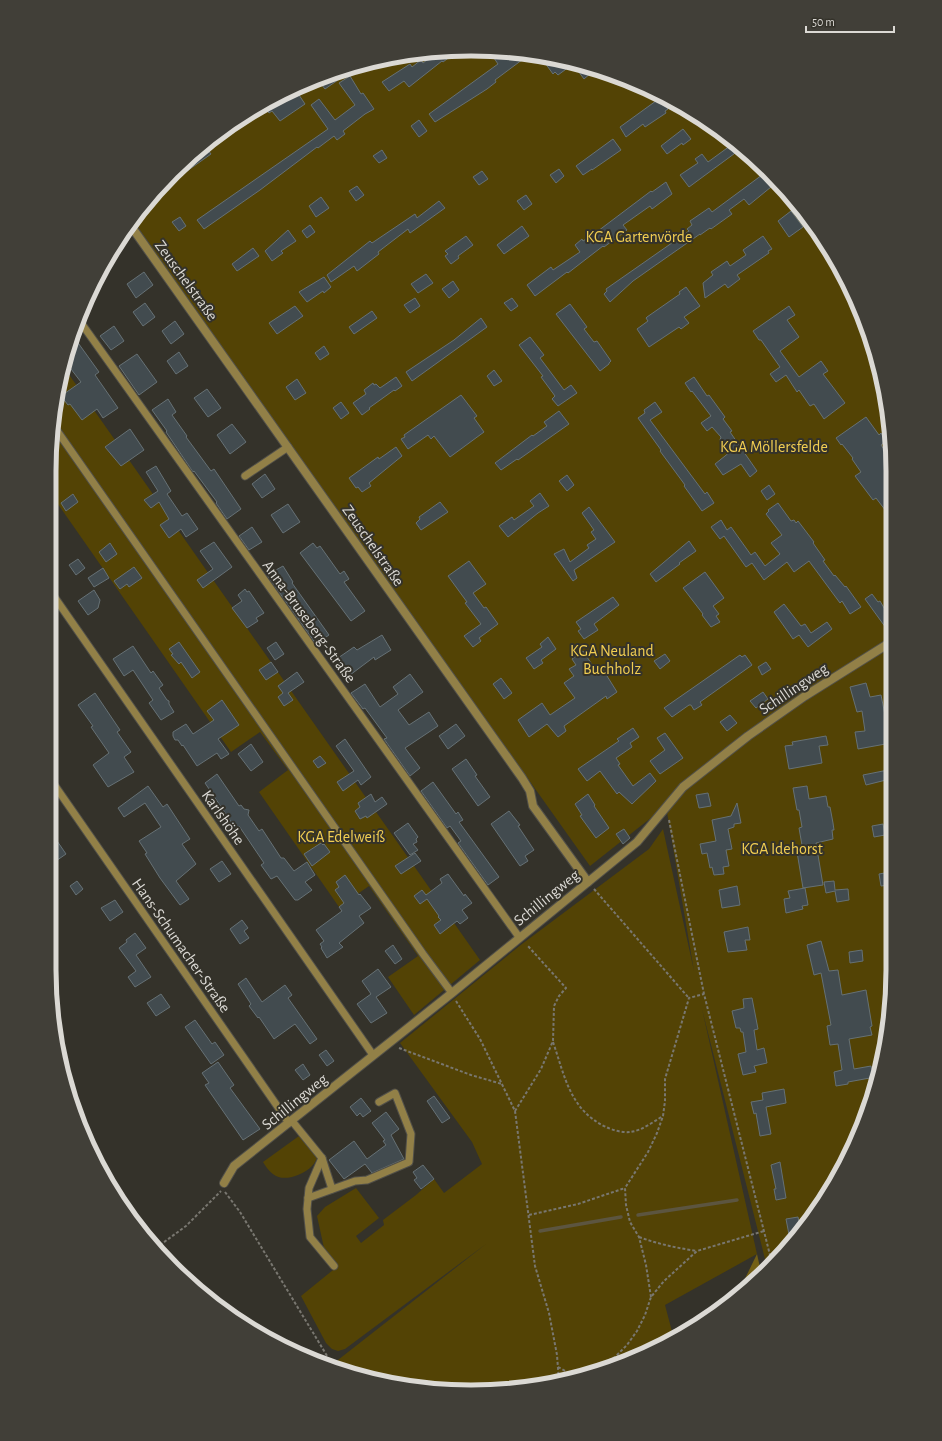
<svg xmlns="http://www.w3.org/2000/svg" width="942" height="1441" font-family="'Alegreya Sans',sans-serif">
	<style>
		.green { fill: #534305 }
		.forest { fill: #735f14 }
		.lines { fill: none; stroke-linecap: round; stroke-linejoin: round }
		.stream { stroke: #5c5540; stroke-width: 3.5 }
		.building { fill: #424b4f; stroke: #667175 }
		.service-casing { stroke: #525049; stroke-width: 9 }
		.minor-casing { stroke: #525049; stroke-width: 10 }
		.path { stroke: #797770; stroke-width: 2; stroke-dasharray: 3 2; stroke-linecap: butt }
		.service { stroke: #928047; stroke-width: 7 }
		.minor { stroke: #928047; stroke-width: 8 }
		.labels { text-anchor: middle; stroke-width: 4; stroke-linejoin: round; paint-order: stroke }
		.park-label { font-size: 16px; fill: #f2ce51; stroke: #34322a }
		.street-label { font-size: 16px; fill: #dbd9d4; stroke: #34322a }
		.rim { fill: none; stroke: #dbd9d4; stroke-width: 5 }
	</style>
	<rect width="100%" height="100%" fill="#34322a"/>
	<g class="green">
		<polygon points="443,50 526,53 606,71 682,105 749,154 806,214 849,284 879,362 892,444 889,1025 861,1132 822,1204 788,1248 767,1267 702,1009 757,1254 665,1305 674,1339 657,1349 580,1378 526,1388 444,1391 335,1370 329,1367 486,1244 345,1349 338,1351 332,1349 326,1343 301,1296 333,1270 330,1266 334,1261 324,1248 317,1216 325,1207 356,1188 379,1218 356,1236 361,1243 384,1225 383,1220 416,1195 434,1179 444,1193 482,1164 472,1142 400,1043 522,944 649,849 663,829 694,971 666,806 590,866 288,441 134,222 154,193 214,136 284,93 362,63"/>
		<polygon points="63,366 480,960 414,1015 388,977 418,956 369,886 339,907 259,792 288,770 260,732 231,752 53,497 53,416"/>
		<path d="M299,1136L317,1158C313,1167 307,1171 298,1175C282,1181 272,1178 263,1162Z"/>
	</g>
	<polygon class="forest" points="757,1254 761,1272 738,1293"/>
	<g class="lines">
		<g class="stream">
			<polyline points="638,1215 737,1200"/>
			<polyline points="540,1231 621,1217"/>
		</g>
	</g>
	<g class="building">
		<polygon points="441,50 446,50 451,56 443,62 442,61 409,87 404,81 389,91 382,82 410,64 412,67 421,60 423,63"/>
		<polygon points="503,52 530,54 495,80 496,82 487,89 435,122 429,114 498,64 494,58"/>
		<polygon points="540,56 587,67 591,73 584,79 573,64 558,75 555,72 553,74"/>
		<polygon points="349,68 351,71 325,89 318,80"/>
		<polygon points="350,76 361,94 363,93 374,109 365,114 343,131 345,134 337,140 334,136 318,148 317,147 260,190 204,229 197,220 328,129 311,105 319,99 335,120 355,105 339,83"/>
		<polygon points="290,90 295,97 299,95 305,104 280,121 272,111 269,113 264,105 284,93"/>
		<polygon points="660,98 668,109 665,111 666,113 645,127 643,124 626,137 620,127"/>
		<polygon points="419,120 427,131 419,137 411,126"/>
		<polygon points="683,129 691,139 683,145 682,143 667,154 661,146"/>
		<polygon points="613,139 621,150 592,170 592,169 583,175 576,166"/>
		<polygon points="734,143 742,148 689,187 680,175 698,163 695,159 702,154 708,162"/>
		<polygon points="204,145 211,154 180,176 176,172"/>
		<polygon points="382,150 387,158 379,163 373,156"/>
		<polygon points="559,169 564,176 556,183 550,175"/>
		<polygon points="482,171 488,179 479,185 473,177"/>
		<polygon points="762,175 771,187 749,205 744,199 729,210 732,214 711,229 710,228 700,235 700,234 633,281 610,302 604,294 607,291 606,289 689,231 687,229 692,225 690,221 709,208 712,212"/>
		<polygon points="666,182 672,194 652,209 650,206 623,225 627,230 604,247 603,246 568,273 567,272 535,296 527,285 551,267 553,270 580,252 575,245 582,239 583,241 594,234 651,191 652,192"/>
		<polygon points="357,186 364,195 356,201 349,191"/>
		<polygon points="526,195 532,204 524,210 517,201"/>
		<polygon points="321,197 329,208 316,217 309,206"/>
		<polygon points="439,201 445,208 410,233 408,229 378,252 379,254 357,271 354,266 331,282 327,275 370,241 372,243 415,214 417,218"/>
		<polygon points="791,211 803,227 789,237 778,221"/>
		<polygon points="180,217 186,226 179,231 172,222"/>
		<polygon points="310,225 315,232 307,238 302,231"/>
		<polygon points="522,226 529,236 504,254 497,245"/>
		<polygon points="288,230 296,241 281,251 283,253 272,261 265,251"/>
		<polygon points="466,236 473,245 458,256 459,258 451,264 445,256 448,254 445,251"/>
		<polygon points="763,236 772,249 768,251 769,253 737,275 740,279 728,288 725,284 705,298 703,283 713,275 711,272 727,261 730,266 746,255 743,250"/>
		<polygon points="253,248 259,256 237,271 232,264"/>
		<polygon points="144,272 153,285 136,298 127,284"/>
		<polygon points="426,274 433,283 418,293 411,284"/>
		<polygon points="324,277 331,287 324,293 323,291 307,302 299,292"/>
		<polygon points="453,281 459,290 449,298 442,289"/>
		<polygon points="686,287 700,306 684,317 689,323 681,329 679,327 649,347 637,329 648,321 646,318 647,317 680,294 679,292"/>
		<polygon points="415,298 420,306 410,313 404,305"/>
		<polygon points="512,298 518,306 511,311 504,303"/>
		<polygon points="145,303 155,317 143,326 133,312"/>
		<polygon points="570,304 587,327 584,329 594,342 597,341 611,361 609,363 609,364 600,371 556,314"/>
		<polygon points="295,306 303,316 277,334 269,323"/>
		<polygon points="789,306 795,315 787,320 799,337 780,351 799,377 821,361 828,371 823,374 845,403 824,419 814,404 810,406 799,390 797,392 786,375 776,382 770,374 780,367 761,340 759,340 753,331"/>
		<polygon points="372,311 377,318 354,334 349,327"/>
		<polygon points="481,318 487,327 412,381 406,372 454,340"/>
		<polygon points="175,321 184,334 171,344 162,331"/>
		<polygon points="114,326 124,341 111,350 100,336"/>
		<polygon points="530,337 544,355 540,358 564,390 571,385 577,393 558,406 552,399 555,396 541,377 543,376 519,345"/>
		<polygon points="76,340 99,372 95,375 118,408 103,418 97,409 82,420 70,404 68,405 61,396 81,382 64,360 70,344"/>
		<polygon points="324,346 329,354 320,360 315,353"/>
		<polygon points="179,352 188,366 176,374 167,361"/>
		<polygon points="137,354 157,382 139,395 119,366"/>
		<polygon points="494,370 502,381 494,386 487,376"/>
		<polygon points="396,377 402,386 395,391 394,390 369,408 370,409 362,415 353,403 366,394 364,390 373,383 374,385 376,384 380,388"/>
		<polygon points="694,377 707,396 709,395 725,417 723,419 732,431 730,432 757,471 750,477 741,464 723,475 715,464 730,452 720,440 721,437 712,427 707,431 701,423 711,416 692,391 691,392 685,383"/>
		<polygon points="297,379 306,393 295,400 286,387"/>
		<polygon points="207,389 221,408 208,417 194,398"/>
		<polygon points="461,395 477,416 474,418 484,432 450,457 434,436 431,439 428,435 408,449 401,439 405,437 404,435"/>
		<polygon points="168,399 176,412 172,415 187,436 186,437 211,471 214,469 241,509 227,519 216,503 217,502 194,471 193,472 166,432 167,431 152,410"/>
		<polygon points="341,402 349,413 341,419 333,408"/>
		<polygon points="655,402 662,412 650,420 705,494 707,492 714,503 702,511 684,486 685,485 660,451 661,450 638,418 645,413 644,410"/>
		<polygon points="559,411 569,424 518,460 517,459 501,470 495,463 532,435 533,436 547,426 544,422"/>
		<polygon points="866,417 879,435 881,433 886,441 881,445 892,461 892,519 876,498 873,500 855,476 861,472 852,459 853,458 842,444 841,445 836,438"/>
		<polygon points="232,424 246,442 230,454 217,435"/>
		<polygon points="130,429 144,450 121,466 105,447"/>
		<polygon points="396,447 402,456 369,483 371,486 362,492 358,487 356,488 349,478 378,457 379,459"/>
		<polygon points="156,466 171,491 167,494 182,516 187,513 198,529 186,537 181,529 169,538 160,525 169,519 159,502 151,508 144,500 158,491 146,472"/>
		<polygon points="265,474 275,489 262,498 252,484"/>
		<polygon points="567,475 574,485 567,491 559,481"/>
		<polygon points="769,485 775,494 767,500 761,491"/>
		<polygon points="540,493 549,506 538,513 508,537 499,526 512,517 514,520 534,506 530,501"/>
		<polygon points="73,494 78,502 66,511 61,503"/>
		<polygon points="440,502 448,512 421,530 416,523 420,519 419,517"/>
		<polygon points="778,503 791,521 794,520 796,523 798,521 814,542 813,543 825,560 823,561 834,576 835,575 845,587 846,586 861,607 850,614 842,601 840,603 809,561 794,572 787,562 764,580 752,563 746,567 724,536 720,539 711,527 721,520 727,530 731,527 751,555 755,552 765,566 780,554 771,543 782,535 766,514 769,511 768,510"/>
		<polygon points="288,504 300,522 283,533 271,515"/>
		<polygon points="589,507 615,542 574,570 577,578 573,581 554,554 564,549 570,562 589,548 587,545 596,539 591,532 594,530 582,513"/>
		<polygon points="252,527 262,542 249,550 239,536"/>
		<polygon points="689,541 696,551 679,563 680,564 656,582 650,574"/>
		<polygon points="214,542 232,567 203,588 197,580 213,569 200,551"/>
		<polygon points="110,543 117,554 106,562 99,552"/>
		<polygon points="313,543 317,548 320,546 340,574 344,571 349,579 344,582 365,611 351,621 300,553"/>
		<polygon points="78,559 85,568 76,575 69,565"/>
		<polygon points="469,561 486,584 473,593 484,608 486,607 498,624 479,638 481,641 473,647 464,636 481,624 465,603 467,602 448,576"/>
		<polygon points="283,566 293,582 292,583 329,635 316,644 267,575"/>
		<polygon points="134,567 142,578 129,587 127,584 120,589 114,581"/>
		<polygon points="103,568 109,578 94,587 88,578"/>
		<polygon points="705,572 724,598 713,606 719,614 716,616 720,622 711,627 702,615 703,614 683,588"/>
		<polygon points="245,589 247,592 249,591 264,613 256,618 258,621 247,628 232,608 242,601 238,595"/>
		<polygon points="94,590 100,600 98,608 88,615 78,601"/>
		<polygon points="872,594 878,602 880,601 891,620 891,624 886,628 865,599"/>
		<polygon points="613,597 619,605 594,624 598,630 584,639 578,631 581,629 576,622"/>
		<polygon points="784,604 801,626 805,624 811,633 827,622 832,629 808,647 799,635 793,639 774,612"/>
		<polygon points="382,635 391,650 375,660 374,657 350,675 338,658 354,647 357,650"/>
		<polygon points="548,637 556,649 541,660 543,663 534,669 526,658 542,647 540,644"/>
		<polygon points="179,642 200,672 192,678 181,662 179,664 171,655 173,654 169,649"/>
		<polygon points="276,642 284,654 275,660 267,648"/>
		<polygon points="133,646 151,673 153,671 163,685 159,688 167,700 169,701 169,704 174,712 161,720 149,703 153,700 133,670 124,676 113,659"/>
		<polygon points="583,651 597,672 602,668 617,692 607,699 606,696 564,726 566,731 558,737 547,724 529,737 518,720 542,703 550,715 575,698 564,683 574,676 569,669 576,665 572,659"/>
		<polygon points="665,654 670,661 660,669 654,661"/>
		<polygon points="740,655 742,657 745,655 752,665 700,702 702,705 694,710 691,705 689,705 672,717 664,708"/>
		<polygon points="271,662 278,672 266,680 259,670"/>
		<polygon points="766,662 771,669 762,675 758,667"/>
		<polygon points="297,672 304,682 288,693 293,700 284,706 278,697 283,693 278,686"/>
		<polygon points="410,674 423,692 398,710 409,725 429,712 438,726 405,748 420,768 410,776 384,739 387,738 365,708 363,709 351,693 365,684 380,707 398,694 393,687"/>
		<polygon points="501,678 512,693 504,699 493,684"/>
		<polygon points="866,683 870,697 881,695 886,720 888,719 891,728 891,743 858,749 855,732 865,731 862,711 857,712 850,687"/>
		<polygon points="763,692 768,699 756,708 750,701"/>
		<polygon points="95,693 120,730 117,732 131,752 124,757 134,772 108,787 93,765 109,753 91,727 93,726 78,705"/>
		<polygon points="222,700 239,725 218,739 229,754 221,759 217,753 197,766 183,745 182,746 178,740 175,740 173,736 173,732 186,724 193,734 214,720 207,711"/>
		<polygon points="730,715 737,723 727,731 720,722"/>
		<polygon points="456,724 465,736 448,749 439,736"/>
		<polygon points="633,728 639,737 630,743 632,747 616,758 620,764 618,765 633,786 650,773 656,781 632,804 619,792 617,794 600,771 587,781 578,769 619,741 617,739"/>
		<polygon points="665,733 683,758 660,774 650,761 665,750 657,738"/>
		<polygon points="826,736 828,745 819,746 822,763 789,769 785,746 793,745 792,742"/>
		<polygon points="345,739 371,777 361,785 358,780 343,791 337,782 354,771 336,746"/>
		<polygon points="251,744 263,762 251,771 238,754"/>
		<polygon points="320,756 326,763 318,768 313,761"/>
		<polygon points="466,759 477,775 475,776 490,797 478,806 452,769"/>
		<polygon points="888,770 890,779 866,785 863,775"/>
		<polygon points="217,774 239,806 241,805 244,809 249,810 248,815 259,831 262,829 281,858 284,858 294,871 307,862 315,875 305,882 312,890 298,900 295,900 277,876 271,879 261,865 264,863 239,826 236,829 205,783"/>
		<polygon points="433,782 456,814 458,812 463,820 459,822 499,877 488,885 458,843 461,841 450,826 447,828 421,791"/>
		<polygon points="148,786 163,807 167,804 190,839 182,844 196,864 176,881 189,899 180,905 160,878 145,854 147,853 139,841 161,827 145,803 124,817 118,808"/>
		<polygon points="807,786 809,799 826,796 828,807 830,807 833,823 834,830 832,830 833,839 816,843 823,885 803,888 797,852 803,851 799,828 802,827 799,810 797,810 793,788"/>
		<polygon points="708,793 711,806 699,808 696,795"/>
		<polygon points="371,794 375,802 382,797 387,804 367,818 366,816 360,819 355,811 360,807 358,803"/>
		<polygon points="588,794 595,805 594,806 609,828 596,838 580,816 582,815 575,804"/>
		<polygon points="737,803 741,823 734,824 734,827 728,829 732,849 726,850 729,866 723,867 724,874 714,875 712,867 710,868 707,853 702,854 700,844 716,841 712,820 731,816"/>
		<polygon points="509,811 520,825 518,826 534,850 525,856 528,861 520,866 491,824"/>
		<polygon points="408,823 418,837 416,839 417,842 413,844 418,850 410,855 394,833"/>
		<polygon points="883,824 885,835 874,837 872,826"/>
		<polygon points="624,829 630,838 623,844 616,834"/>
		<polygon points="53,835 66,854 53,863"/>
		<polygon points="321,843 323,845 324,844 330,852 312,866 304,854"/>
		<polygon points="415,853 421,861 401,874 395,866"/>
		<polygon points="222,861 231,874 219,882 210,869"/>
		<polygon points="890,872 890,885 881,886 879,874"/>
		<polygon points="448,874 464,896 465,894 472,903 462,910 468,918 460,924 457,921 440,934 434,925 441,920 438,917 439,916 427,899 420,904 414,896 422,890 426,895 442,883 440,879"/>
		<polygon points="345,875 359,895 360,894 371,908 359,916 364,923 339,943 343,947 327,958 321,948 322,947 320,944 324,941 316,930 342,911 339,907 344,903 335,890 339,887 336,882"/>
		<polygon points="77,881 83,889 76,895 70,886"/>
		<polygon points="834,881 835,890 848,889 849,900 837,902 835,891 826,893 824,882"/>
		<polygon points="737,886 740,905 722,908 719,890"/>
		<polygon points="805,888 808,905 802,906 803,909 786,913 784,899 790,898 788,891"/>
		<polygon points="115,900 123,912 110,921 101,908"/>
		<polygon points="242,920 248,928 244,931 249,938 240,944 230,929"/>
		<polygon points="748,927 750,940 745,940 747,950 728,952 724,932"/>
		<polygon points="135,933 146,948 136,955 151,977 135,987 128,977 136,971 119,948 127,942 126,940"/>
		<polygon points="821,941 829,971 838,970 842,995 866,990 872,1026 870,1027 872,1035 849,1039 854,1069 871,1066 873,1076 870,1076 870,1078 848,1082 848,1084 836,1086 834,1072 842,1070 838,1044 830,1045 827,1026 831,1025 821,973 814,975 807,945"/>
		<polygon points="393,945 402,959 395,964 385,951"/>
		<polygon points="862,950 863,961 850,963 849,952"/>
		<polygon points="378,969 391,987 376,997 387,1013 371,1023 357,1004 371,994 362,981"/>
		<polygon points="246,978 262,1002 285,985 292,995 288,998 317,1039 310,1044 295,1024 274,1039 259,1017 258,1018 249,1006 251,1004 238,984"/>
		<polygon points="161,994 170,1007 156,1016 147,1003"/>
		<polygon points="752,998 758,1029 754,1030 757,1050 764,1048 767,1063 754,1066 756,1072 743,1075 738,1054 746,1052 743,1032 741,1032 740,1028 736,1028 732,1011 744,1008 743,999"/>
		<polygon points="195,1020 212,1044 215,1042 224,1055 211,1064 185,1027"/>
		<polygon points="326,1050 334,1061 327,1066 319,1055"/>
		<polygon points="218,1062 234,1085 230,1088 260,1129 243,1140 205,1085 209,1083 202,1073"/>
		<polygon points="303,1064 310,1075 303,1080 295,1070"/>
		<polygon points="784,1089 786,1103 766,1107 771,1134 760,1136 756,1113 754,1114 751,1102 763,1100 762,1093"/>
		<polygon points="434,1096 450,1118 442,1123 427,1101"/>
		<polygon points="361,1098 371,1111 363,1117 360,1113 357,1116 350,1107"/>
		<polygon points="386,1112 399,1129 391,1135 404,1159 372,1173 365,1164 344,1179 329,1160 354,1141 367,1159 386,1145 383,1141 385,1140 372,1123"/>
		<polygon points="780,1162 786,1198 776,1200 774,1189 776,1189 771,1165"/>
		<polygon points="423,1165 434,1179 421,1189 414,1180 417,1178 413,1172"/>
		<polygon points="798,1217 801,1232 791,1245 786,1219"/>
	</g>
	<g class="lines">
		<g class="service-casing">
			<g id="service">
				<polyline points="79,320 519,937"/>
				<polyline points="53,425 423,954 452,993"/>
				<polyline points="245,476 288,447"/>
				<polyline points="53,595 373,1055"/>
				<polyline points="53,783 289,1123"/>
				<polyline points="292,1121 322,1158 309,1188 307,1209 310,1237 334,1266"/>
				<polyline points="322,1158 332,1189"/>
				<polyline points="308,1198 355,1181 367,1180 409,1162 411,1134 395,1093 379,1102"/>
			</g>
		</g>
		<g class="minor-casing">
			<g id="minor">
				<polyline points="131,226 522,778 530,791 533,806 588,882"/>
				<polyline points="224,1183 234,1166 452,993 637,842 683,787 748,736 805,696 891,642"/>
			</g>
		</g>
		<g class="path">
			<polyline points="669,820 704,994 772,1263"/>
			<polyline points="594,889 688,997"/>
			<polyline points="456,1001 480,1039 515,1111 535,1266 549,1313 557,1355 559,1382"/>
			<path d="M553,1042C565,1077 570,1110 606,1127C612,1130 623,1133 630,1132C641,1131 653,1122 663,1116"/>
			<polyline points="399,1048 471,1075 502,1084"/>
			<polyline points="515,1111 541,1069 553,1041 554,1006 559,996 566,988 527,945"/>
			<polyline points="225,1192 240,1212 335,1369"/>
			<polyline points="529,1215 578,1204 625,1188"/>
			<path d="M639,1237C658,1244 677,1248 697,1251"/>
			<polyline points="156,1248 186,1226 221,1191"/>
			<polyline points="651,1297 646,1265 639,1237 630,1222 626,1205 625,1188 648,1152 657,1133 663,1116 665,1101 665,1079 689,998 704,994"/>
			<polyline points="558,1367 576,1377"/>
			<polyline points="573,1379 596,1368 615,1357 627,1345 637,1331 645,1315 651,1297 664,1281 697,1251 764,1231"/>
		</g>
		<use href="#service" class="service"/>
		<use href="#minor" class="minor"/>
	</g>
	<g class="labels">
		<g class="park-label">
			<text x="639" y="242">KGA Gartenvörde</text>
			<text x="774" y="452">KGA Möllersfelde</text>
			<text x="612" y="656">KGA Neuland<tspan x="612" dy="18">Buchholz</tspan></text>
			<text x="341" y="842">KGA Edelweiß</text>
			<text x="782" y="854">KGA Idehorst</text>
		</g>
		<g class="street-label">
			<text transform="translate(187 280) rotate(54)" y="6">Zeuschelstraße</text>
			<text transform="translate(374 545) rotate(55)" y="6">Zeuschelstraße</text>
			<text transform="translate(310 621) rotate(54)" y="6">Anna-Bruseberg-Straße</text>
			<text transform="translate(793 688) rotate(-34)" y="6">Schillingweg</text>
			<text transform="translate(224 817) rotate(55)" y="6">Karlshöhe</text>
			<text transform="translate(546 897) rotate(-39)" y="6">Schillingweg</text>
			<text transform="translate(182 945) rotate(55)" y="6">Hans-Schumacher-Straße</text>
			<text transform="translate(294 1101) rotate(-39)" y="6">Schillingweg</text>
		</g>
	</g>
	<path d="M0 0H942V1441H0ZM471 56H471A415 415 0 0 1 886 471V970A415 415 0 0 1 471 1385H471A415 415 0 0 1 56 970V471A415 415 0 0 1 471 56Z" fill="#413f38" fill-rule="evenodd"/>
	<path class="rim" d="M471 56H471A415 415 0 0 1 886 471V970A415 415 0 0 1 471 1385H471A415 415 0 0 1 56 970V471A415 415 0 0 1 471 56Z"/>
	<path d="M806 26v6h88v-6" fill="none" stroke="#dbd9d4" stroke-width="2"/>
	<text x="812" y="26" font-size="12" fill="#dbd9d4" stroke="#34322a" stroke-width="3" paint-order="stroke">50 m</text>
</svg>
